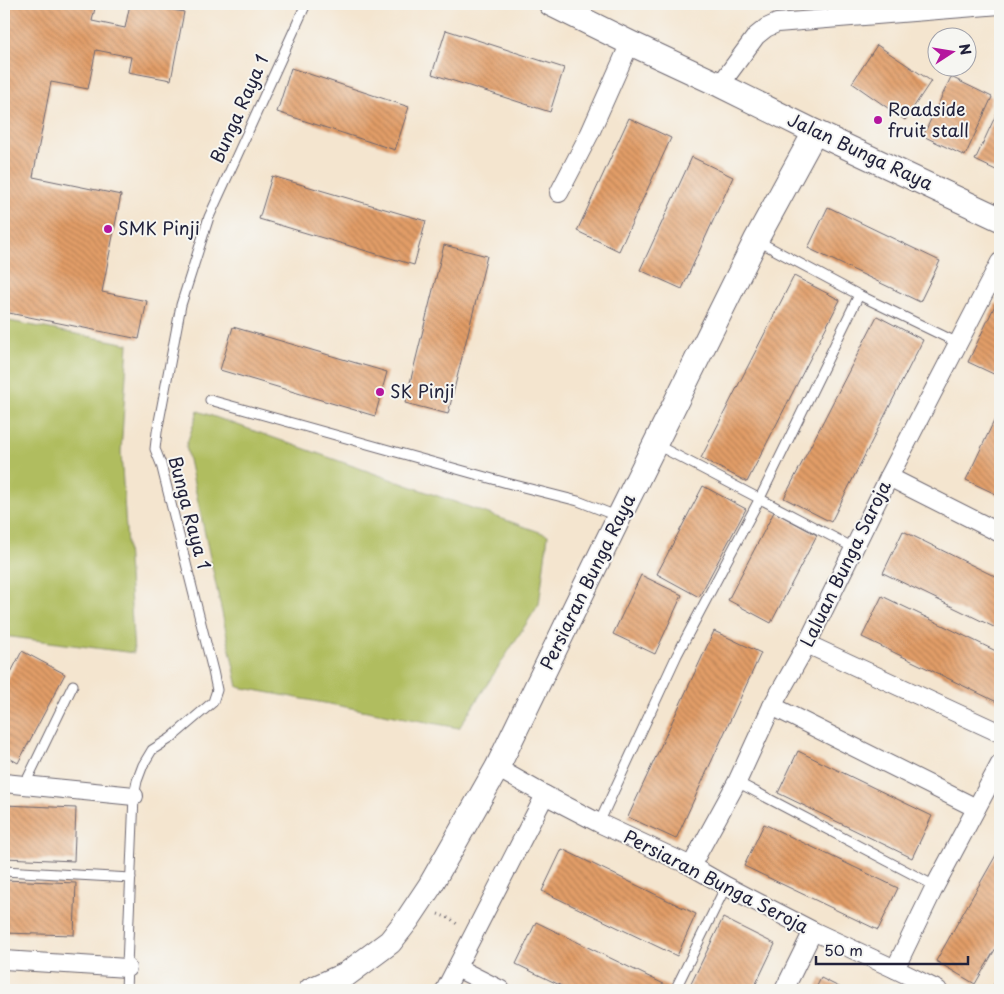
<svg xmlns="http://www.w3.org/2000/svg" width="1004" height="994" font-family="'Playpen Sans',sans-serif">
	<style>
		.pitch { fill: #b0bd5f; stroke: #69704d }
		.building { fill: url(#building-back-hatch) }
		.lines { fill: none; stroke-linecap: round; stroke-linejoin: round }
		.lane-casing { stroke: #6c666f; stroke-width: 11 }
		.street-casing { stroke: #6c666f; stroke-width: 20 }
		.secondary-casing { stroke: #6c666f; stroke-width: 26 }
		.path { stroke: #6c666f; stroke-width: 3; stroke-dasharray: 1 4; stroke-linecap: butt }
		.lane { stroke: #fff; stroke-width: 9 }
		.street { stroke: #fff; stroke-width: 18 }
		.secondary { stroke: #fff; stroke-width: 24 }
		.poi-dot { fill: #b5179e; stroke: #f6f6f2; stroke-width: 2 }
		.labels { text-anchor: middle; stroke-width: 4; stroke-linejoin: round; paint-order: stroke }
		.street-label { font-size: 18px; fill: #22223b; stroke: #f6f6f2 }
		.poi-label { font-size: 18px; fill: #22223b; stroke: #f6f6f2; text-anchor: start }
	</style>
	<defs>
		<pattern id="building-back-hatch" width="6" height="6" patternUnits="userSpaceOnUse" patternTransform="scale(1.25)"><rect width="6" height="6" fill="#e29d67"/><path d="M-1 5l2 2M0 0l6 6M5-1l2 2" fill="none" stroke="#b78056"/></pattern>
	</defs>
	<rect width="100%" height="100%" fill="#f6f6f2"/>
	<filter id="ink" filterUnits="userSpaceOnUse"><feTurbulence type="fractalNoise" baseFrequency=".02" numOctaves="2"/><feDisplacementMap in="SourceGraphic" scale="10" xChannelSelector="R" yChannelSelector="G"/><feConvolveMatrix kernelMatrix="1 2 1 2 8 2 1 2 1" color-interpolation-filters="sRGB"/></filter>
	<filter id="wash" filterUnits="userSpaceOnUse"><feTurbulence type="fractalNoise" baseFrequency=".0096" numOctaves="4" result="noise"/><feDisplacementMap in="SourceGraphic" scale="20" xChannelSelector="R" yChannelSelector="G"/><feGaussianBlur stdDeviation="1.12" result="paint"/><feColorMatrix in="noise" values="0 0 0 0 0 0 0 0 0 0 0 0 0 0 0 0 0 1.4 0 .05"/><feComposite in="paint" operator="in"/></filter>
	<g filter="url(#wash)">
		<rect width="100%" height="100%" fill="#f4e5cf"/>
		<g class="pitch">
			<polygon points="4,320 128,344 121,452 134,653 4,636"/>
			<polygon points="198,411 548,535 539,604 459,728 238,687 186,446"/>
		</g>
		<g id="blocks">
			<g class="building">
				<polygon points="4,4 96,4 92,21 125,28 130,4 139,4 184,12 171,80 128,72 131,57 96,50 88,89 51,82 33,177 121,195 102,292 147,301 139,339 4,312"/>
				<polygon points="446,30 564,68 550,112 432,74"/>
				<polygon points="877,45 931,81 905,120 852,83"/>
				<polygon points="291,68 409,107 395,150 277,112"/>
				<polygon points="951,77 992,97 965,156 923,136"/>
				<polygon points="1000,106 1000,172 975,160"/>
				<polygon points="629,118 671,138 619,251 577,231"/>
				<polygon points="692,157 733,177 682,289 640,270"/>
				<polygon points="272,176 426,221 414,265 259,219"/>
				<polygon points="828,207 940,261 920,302 808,248"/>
				<polygon points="444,245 487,256 448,414 405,403"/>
				<polygon points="794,276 840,300 747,482 701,458"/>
				<polygon points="996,303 1000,306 1000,377 968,362"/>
				<polygon points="877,316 923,340 831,522 784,498"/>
				<polygon points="233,327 387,372 375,416 220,370"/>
				<polygon points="994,421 1000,424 1000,496 966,480"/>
				<polygon points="703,486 746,509 699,597 657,574"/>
				<polygon points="774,512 817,535 771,623 728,600"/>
				<polygon points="903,531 1000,579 1000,630 883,573"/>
				<polygon points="641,575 682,595 655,654 613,634"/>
				<polygon points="882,596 1000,653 1000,694 997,702 862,637"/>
				<polygon points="714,631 761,653 676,839 628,817"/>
				<polygon points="22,651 65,674 18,763 4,755 4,686"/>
				<polygon points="798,751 932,816 912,858 778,793"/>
				<polygon points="4,805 76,808 74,861 4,858"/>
				<polygon points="764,824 898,888 878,930 744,866"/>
				<polygon points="1000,848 1000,941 975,984 936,961"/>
				<polygon points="562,849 696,914 677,956 542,891"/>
				<polygon points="4,880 76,883 74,935 4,933"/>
				<polygon points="723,918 775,944 753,990 688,990"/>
				<polygon points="536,922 670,987 669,990 570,990 516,964"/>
				<polygon points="821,978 845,990 815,990"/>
			</g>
		</g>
	</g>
	<g filter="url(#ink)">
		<use href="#blocks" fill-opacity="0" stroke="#6c666f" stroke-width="1"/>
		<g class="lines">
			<g class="lane-casing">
				<g id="lane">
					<polyline points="859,295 958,343"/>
					<polyline points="210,400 507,483 578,501 619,517"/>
					<polyline points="655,444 854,548"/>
					<polyline points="737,782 935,886"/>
					<polyline points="25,784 73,685"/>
					<polyline points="599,823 677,655 760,498 859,295 756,240"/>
					<polyline points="4,871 131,878"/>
					<polyline points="126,990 134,796 137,781 143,765 152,750 171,738 213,702 217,690 213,671 161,464 155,449 157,432 181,305 209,217 306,4"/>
					<polyline points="675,990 726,886"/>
					<polyline points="997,990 1000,983"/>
				</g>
			</g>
			<g class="street-casing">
				<g id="street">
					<polyline points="720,85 756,36 766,28 777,23 1000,5"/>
					<polyline points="559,193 590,133 630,43"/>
					<polyline points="889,477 1000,533"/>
					<polyline points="807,644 1000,733"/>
					<polyline points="772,706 976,808"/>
					<polyline points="497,768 545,795 599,823 691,866 726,886 813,931 895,969 938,990"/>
					<polyline points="4,783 134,796"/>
					<polyline points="691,866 737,782 772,706 807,644 889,477 1000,262"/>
					<polyline points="4,960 127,968"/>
					<polyline points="457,968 501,990"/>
					<polyline points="895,969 935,886 1000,764"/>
					<polyline points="445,990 545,795"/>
					<polyline points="784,990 813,931"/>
				</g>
			</g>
			<g class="secondary-casing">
				<g id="secondary">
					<polyline points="551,4 630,43 720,85 815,132 1000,219"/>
					<polyline points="311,990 347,974 390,942 408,919 430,886 497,768 619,517 756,240 815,132"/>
				</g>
			</g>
			<polyline class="path" points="438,914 451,919 458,925"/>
			<use href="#lane" class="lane"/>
			<use href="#street" class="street"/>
			<use href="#secondary" class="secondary"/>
		</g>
	</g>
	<g class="poi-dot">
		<circle cx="878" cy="120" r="5"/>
		<circle cx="108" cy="229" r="5"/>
		<circle cx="380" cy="392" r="5"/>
	</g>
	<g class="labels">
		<g class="street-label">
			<text transform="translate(240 109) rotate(-66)" y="6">Bunga Raya 1</text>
			<text transform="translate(860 152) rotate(25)" y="6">Jalan Bunga Raya</text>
			<text transform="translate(189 513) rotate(75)" y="6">Bunga Raya 1</text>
			<text transform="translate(846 564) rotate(-64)" y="6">Laluan Bunga Saroja</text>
			<text transform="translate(588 582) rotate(-64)" y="6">Persiaran Bunga Raya</text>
			<text transform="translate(716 882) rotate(27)" y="6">Persiaran Bunga Seroja</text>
		</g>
		<g class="poi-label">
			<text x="888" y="116">Roadside<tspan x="888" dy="21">fruit stall</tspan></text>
			<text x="118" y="235">SMK Pinji</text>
			<text x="390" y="398">SK Pinji</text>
		</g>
	</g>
	<rect width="1004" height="994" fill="none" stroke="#f6f6f2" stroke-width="20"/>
	<g transform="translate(952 52) rotate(78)"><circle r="24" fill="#f6f6f2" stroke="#a1a1a9"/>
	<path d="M0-4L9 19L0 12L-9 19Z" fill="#b5179e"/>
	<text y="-8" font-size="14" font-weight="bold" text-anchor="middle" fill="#22223b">N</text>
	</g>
	<path d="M816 956v8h152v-8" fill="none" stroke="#22223b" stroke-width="2.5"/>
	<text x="824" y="956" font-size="15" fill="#22223b" stroke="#f6f6f2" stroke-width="4" paint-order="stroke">50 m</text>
</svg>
